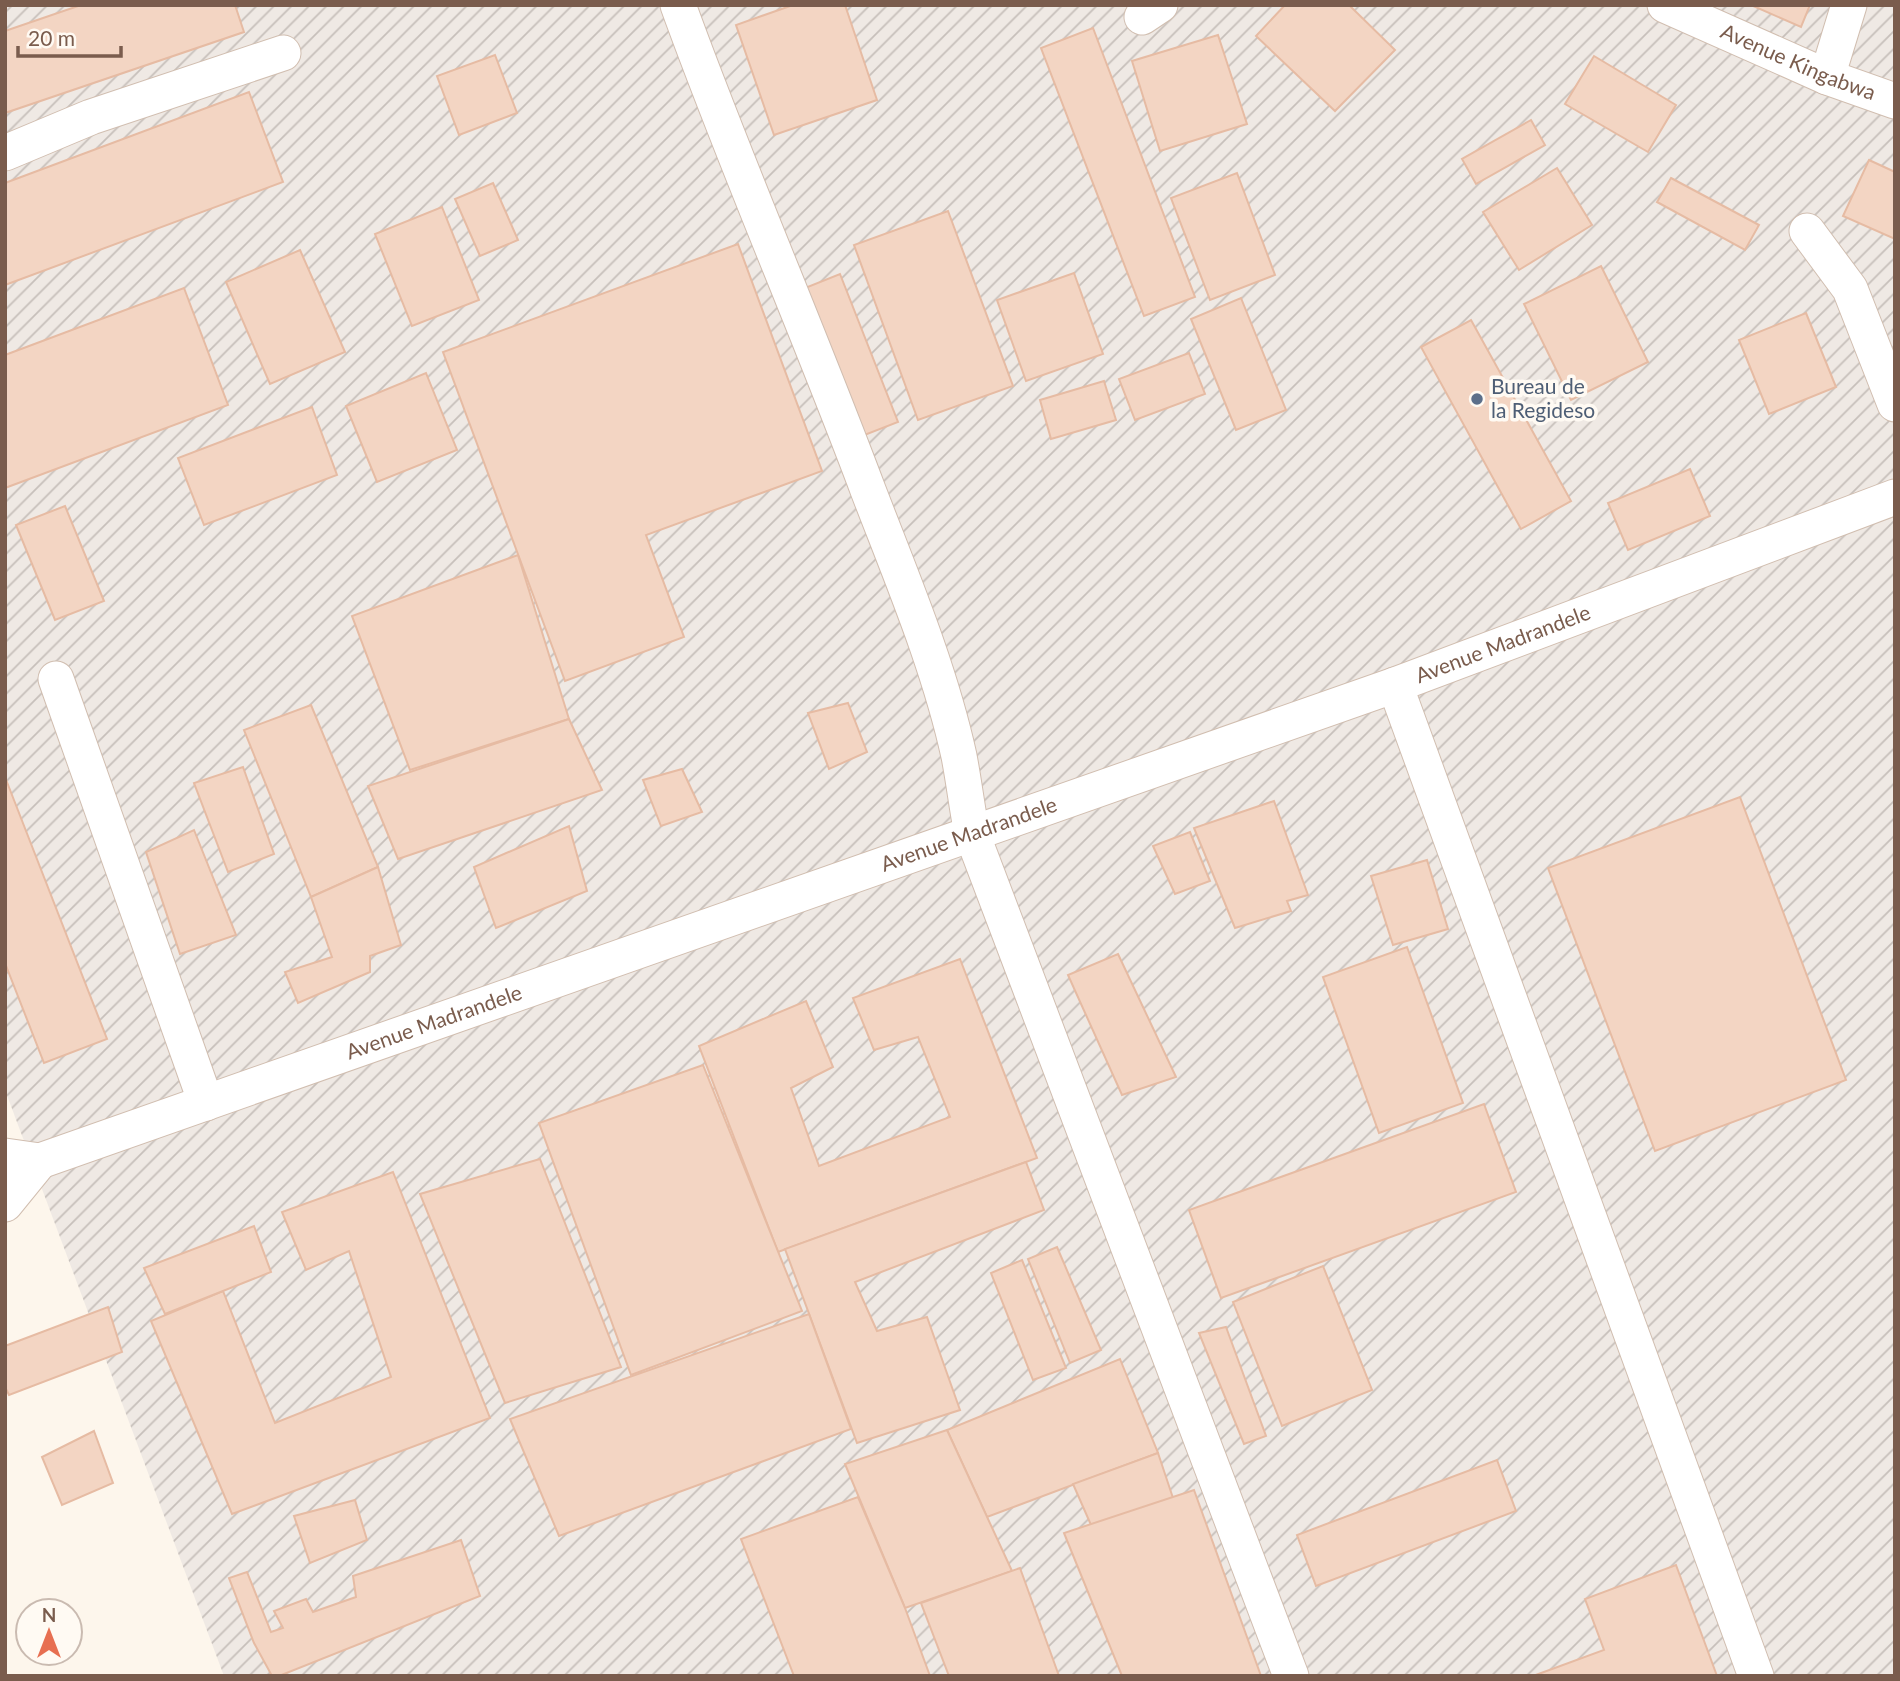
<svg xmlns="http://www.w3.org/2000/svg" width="1900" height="1681" font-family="Lato,sans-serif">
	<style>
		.industrial { fill: url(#industrial-furrows) }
		.building { fill: #f3d5c3; stroke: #e6bba3; stroke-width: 2 }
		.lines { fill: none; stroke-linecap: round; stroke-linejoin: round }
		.minor-casing { stroke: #d1beb0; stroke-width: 37 }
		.minor { stroke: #fff; stroke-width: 35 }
		.service-dot { fill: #5c6f8a; stroke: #fffaf3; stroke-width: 2.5 }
		.labels { text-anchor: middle; stroke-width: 7; stroke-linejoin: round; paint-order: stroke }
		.street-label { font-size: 21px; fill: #7a5c4d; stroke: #fffaf3 }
		.service-label { font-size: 21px; fill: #4e5e75; stroke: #fffaf3; text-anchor: start }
	</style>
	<defs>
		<pattern id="industrial-furrows" width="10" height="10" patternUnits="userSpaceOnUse" patternTransform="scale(1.75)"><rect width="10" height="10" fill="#efe9e4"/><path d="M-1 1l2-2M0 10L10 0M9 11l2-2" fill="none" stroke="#c7c0bb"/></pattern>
	</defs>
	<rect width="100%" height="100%" fill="#fdf6ec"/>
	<polygon class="industrial" points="5,5 1895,5 1895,1676 224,1676 5,1090"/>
	<g class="building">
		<polygon points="81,5 235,5 244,32 5,113 5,31"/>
		<polygon points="793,5 845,5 877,100 774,135 736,25"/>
		<polygon points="1285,5 1349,5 1395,50 1335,111 1256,36"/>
		<polygon points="1751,5 1810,5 1801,27"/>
		<polygon points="1093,28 1195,297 1144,316 1041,48"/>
		<polygon points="1218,35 1247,124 1160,151 1132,61"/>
		<polygon points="495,55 517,113 459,135 437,76"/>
		<polygon points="1594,56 1676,105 1648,152 1565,104"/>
		<polygon points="249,92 283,182 5,285 5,183"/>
		<polygon points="1531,120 1545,145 1476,184 1462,159"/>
		<polygon points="1869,160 1895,172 1895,239 1843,216"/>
		<polygon points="1557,168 1592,225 1519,270 1483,212"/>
		<polygon points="1237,173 1275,275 1210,300 1171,198"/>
		<polygon points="1671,178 1759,225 1745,250 1657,202"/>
		<polygon points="493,183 518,240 480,256 455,199"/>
		<polygon points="442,207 479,300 412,326 375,234"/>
		<polygon points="948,211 1013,386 918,420 854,245"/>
		<polygon points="738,244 822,471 646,535 684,637 565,681 443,352"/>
		<polygon points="300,250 345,352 270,384 226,282"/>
		<polygon points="1601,266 1648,362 1571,400 1524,304"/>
		<polygon points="1074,273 1103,354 1026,381 997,300"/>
		<polygon points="840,274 898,422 862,436 805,288"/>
		<polygon points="184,288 228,405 5,488 5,355"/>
		<polygon points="1241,298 1286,410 1236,430 1191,319"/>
		<polygon points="1806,313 1836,387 1769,414 1739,340"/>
		<polygon points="1471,320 1571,501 1521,529 1421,347"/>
		<polygon points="1189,353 1205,394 1135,420 1119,379"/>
		<polygon points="426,373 457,450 377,482 346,406"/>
		<polygon points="1104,381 1116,420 1051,439 1040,400"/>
		<polygon points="312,407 337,475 204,525 178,458"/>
		<polygon points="1690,469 1710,516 1628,550 1608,503"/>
		<polygon points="65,506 104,601 55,620 16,525"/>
		<polygon points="518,555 569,719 410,770 352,616"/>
		<polygon points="848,703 867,752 829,769 808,713"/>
		<polygon points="311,705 378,867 311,897 244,730"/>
		<polygon points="569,719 602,790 398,859 368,786"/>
		<polygon points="243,767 274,854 228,872 194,783"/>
		<polygon points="682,769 702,812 661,826 643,780"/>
		<polygon points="5,777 107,1039 44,1063 5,963"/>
		<polygon points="1740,797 1846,1080 1655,1151 1548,868"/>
		<polygon points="1274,801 1308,895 1287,901 1291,911 1235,928 1194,828"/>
		<polygon points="569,826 587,891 496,928 474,867"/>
		<polygon points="194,830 236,935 180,954 146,852"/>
		<polygon points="1190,832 1210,881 1175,894 1153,846"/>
		<polygon points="1427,860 1448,929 1393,945 1371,876"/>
		<polygon points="378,867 401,945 370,956 370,972 298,1003 285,972 332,957 311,897"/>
		<polygon points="1407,947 1463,1103 1379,1133 1323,977"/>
		<polygon points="1118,954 1176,1077 1122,1095 1068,975"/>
		<polygon points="960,959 1037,1158 778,1252 699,1046 806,1001 833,1067 791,1088 819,1166 950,1117 918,1037 874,1050 853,998"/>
		<polygon points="703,1065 802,1311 631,1375 539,1123"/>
		<polygon points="1484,1104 1516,1192 1221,1298 1189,1210"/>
		<polygon points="540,1159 621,1367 505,1403 420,1194"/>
		<polygon points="1026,1162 1044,1210 855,1282 877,1331 927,1317 960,1410 857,1443 785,1249"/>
		<polygon points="393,1172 490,1418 232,1514 151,1321 223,1291 275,1423 391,1377 349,1251 306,1270 282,1212"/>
		<polygon points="254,1226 271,1272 165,1314 144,1268"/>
		<polygon points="1057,1247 1101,1350 1070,1363 1028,1259"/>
		<polygon points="1022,1260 1066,1368 1033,1380 991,1273"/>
		<polygon points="1323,1266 1372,1390 1282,1426 1233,1302"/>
		<polygon points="108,1307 122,1352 9,1395 5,1387 5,1346"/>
		<polygon points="809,1314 851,1429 559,1536 510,1419"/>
		<polygon points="1226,1327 1266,1436 1244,1444 1199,1333"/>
		<polygon points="1120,1359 1158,1453 987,1517 947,1430"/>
		<polygon points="947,1430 1012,1571 905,1608 845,1464"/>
		<polygon points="94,1431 113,1483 62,1505 42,1457"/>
		<polygon points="1158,1453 1173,1498 1091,1525 1073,1484"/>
		<polygon points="1497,1460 1516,1511 1316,1586 1297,1535"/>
		<polygon points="1194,1490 1261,1676 1122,1676 1064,1533"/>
		<polygon points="858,1497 905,1608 930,1676 794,1676 741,1539"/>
		<polygon points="355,1500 367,1540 310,1563 294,1516"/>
		<polygon points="461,1540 480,1596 279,1676 272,1676 254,1643 229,1578 247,1572 271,1632 283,1628 274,1611 306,1599 313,1612 356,1597 353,1576"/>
		<polygon points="1676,1565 1717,1676 1533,1676 1604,1650 1585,1599"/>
		<polygon points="1020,1568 1059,1676 949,1676 921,1603"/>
	</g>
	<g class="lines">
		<g class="minor-casing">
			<g id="minor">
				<path d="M678,5C737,168 807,327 868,490C901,576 939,665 959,756C964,782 967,808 972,834L1291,1676"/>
				<path id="s1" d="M1665,5L1827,77L1895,101"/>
				<polyline points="1142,17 1160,5"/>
				<polyline points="1827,77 1849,5"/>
				<polyline points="5,153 91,117 283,53"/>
				<polyline points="1807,231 1850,289 1895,404"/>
				<polyline points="56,679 206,1103"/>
				<polyline points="1395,685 1756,1676"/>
				<path id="s2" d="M5,1156L40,1161L1395,685L1895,497"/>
				<polyline points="5,1204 40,1161"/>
			</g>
		</g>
		<use href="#minor" class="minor"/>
	</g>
	<circle class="service-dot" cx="1477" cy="399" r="7"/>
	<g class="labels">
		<g class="street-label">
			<text dy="7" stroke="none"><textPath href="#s1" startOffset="145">Avenue Kingabwa</textPath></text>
			<text dy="7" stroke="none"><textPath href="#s2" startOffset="1587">Avenue Madrandele</textPath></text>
			<text dy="7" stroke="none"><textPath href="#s2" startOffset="1020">Avenue Madrandele</textPath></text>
			<text dy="7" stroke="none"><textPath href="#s2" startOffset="453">Avenue Madrandele</textPath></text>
		</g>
		<g class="service-label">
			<text x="1491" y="394">Bureau de<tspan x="1491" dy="24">la Regideso</tspan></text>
		</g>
	</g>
	<rect width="1900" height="1681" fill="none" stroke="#7a5c4d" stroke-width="14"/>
	<g transform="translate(49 1632)"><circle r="33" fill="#fffaf3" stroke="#cabbb1" stroke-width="2"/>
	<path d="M0-5L12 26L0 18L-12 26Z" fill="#e76f51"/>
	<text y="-10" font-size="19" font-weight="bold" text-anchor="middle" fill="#7a5c4d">N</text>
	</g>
	<path d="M18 46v10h103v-10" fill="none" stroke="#7a5c4d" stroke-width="3.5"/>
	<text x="28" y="46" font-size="21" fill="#7a5c4d" stroke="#fffaf3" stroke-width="5" paint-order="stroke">20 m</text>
</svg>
